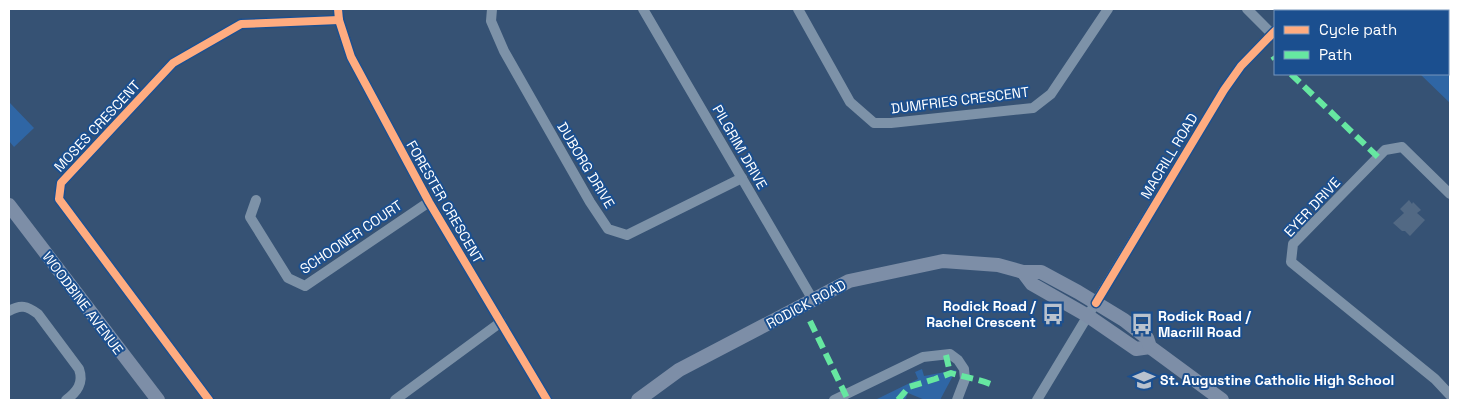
<svg xmlns="http://www.w3.org/2000/svg" width="1459" height="409" font-family="'Space Grotesk',sans-serif">
	<style>
		.green { fill: #2f66a5 }
		.building { fill: #526984 }
		.lines { fill: none; stroke-linecap: round; stroke-linejoin: round }
		.minor { stroke: #7d92a8; stroke-width: 10 }
		.major { stroke: #7d8ea7; stroke-width: 14 }
		.quiet { stroke: #66e7a1; stroke-width: 6; stroke-dasharray: 12 6; stroke-linecap: butt }
		.cycleway-casing { stroke: #1b4f8f; stroke-width: 11 }
		.cycleway { stroke: #ffac80; stroke-width: 8 }
		.labels { text-anchor: middle; stroke-width: 4; stroke-linejoin: round; paint-order: stroke }
		.street-label { font-size: 14px; fill: #fff; stroke: #1b4f8f }
		.poi-label { font-size: 14px; font-weight: bold; fill: #fff; stroke: #1b4f8f; text-anchor: start }
	</style>
	<rect width="100%" height="100%" fill="#365274"/>
	<g class="green">
		<polygon points="1353,9 1450,9 1450,103 1420,74 1448,74 1448,11 1355,11"/>
		<polygon points="9,102 34,128 14,147 9,141"/>
		<polygon points="922,369 924,376 956,370 940,400 925,400 908,393 905,400 875,400 918,379 915,372"/>
	</g>
	<polygon class="building" points="1409,200 1412,204 1413,202 1421,210 1417,213 1425,220 1410,236 1405,231 1402,231 1393,223 1404,213 1400,209"/>
	<g class="lines">
		<g class="minor">
			<polyline points="338,9 339,20 351,57 429,202 547,400"/>
			<polyline points="492,9 491,21 504,51 590,202 608,229 627,235 742,178"/>
			<polyline points="643,9 813,300"/>
			<polyline points="798,9 850,102 874,123 891,123 1033,108 1051,94 1108,9"/>
			<polyline points="1247,9 1272,34"/>
			<polyline points="1294,11 1296,9"/>
			<polyline points="1450,194 1402,147 1385,150 1293,244 1291,262 1435,379 1450,395"/>
			<polyline points="256,200 250,217 288,278 305,286 429,202"/>
			<path d="M9,311C21,304 27,306 38,314L79,369C84,383 77,392 66,400"/>
			<polyline points="209,400 59,199 61,183 173,63 241,24 339,20"/>
			<polyline points="395,400 501,322"/>
			<polyline points="834,400 923,357 950,354 958,360 964,369 965,379 957,400"/>
			<polyline points="1037,400 1224,90 1241,66 1275,31"/>
		</g>
		<g class="major">
			<polyline points="9,205 158,400"/>
			<polyline points="1023,272 1032,284 1088,316 1136,349 1150,347"/>
			<polyline points="638,400 679,370 849,281 943,261 998,265 1023,272 1041,272 1078,292 1124,320 1147,338 1150,347 1222,400"/>
		</g>
		<g class="quiet">
			<polyline points="1273,56 1275,59"/>
			<polyline points="1291,74 1378,157"/>
			<polyline points="810,321 848,400"/>
			<polyline points="946,355 950,373"/>
			<path d="M898,400L909,387L935,379L951,373C967,378 980,379 995,386"/>
		</g>
		<g class="cycleway-casing">
			<g id="cycleway">
				<polyline points="338,9 339,20 351,57 429,202 547,400"/>
				<polyline points="1096,303 1224,90 1241,66 1275,31"/>
				<polyline points="209,400 59,199 61,183 173,63 241,24 339,20"/>
			</g>
		</g>
		<use href="#cycleway" class="cycleway"/>
	</g>
	<defs>
		<g id="bus-bare" transform="scale(1.725)"><path d="M-5-6H5V4H4V6H2V4H-2V6H-4V4H-5ZM-3.5-4V0h7V-4ZM-3.5 1.2v1.5H-2V1.2ZM2 1.2v1.5H3.5V1.2Z" fill="#b9c2ce" stroke="#1b4f8f" stroke-width="2.5" paint-order="stroke"/></g>
		<g id="school-bare" transform="scale(1.725)"><path d="M0-5L7-2L0 1L-7-2ZM-4 1L0 2.5L4 1V4Q0 6-4 4Z" fill="#b9c2ce" stroke="#1b4f8f" stroke-width="2.5" paint-order="stroke"/></g>
	</defs>
	<g fill-rule="evenodd">
		<use href="#bus-bare" x="1053" y="314"/>
		<use href="#bus-bare" x="1142" y="324"/>
		<use href="#school-bare" x="1144" y="380"/>
	</g>
	<g class="labels">
		<g class="street-label">
			<text transform="translate(960 100) rotate(-7)" y="5">DUMFRIES CRESCENT</text>
			<text transform="translate(97 126) rotate(-47)" y="5">MOSES CRESCENT</text>
			<text transform="translate(740 147) rotate(60)" y="5">PILGRIM DRIVE</text>
			<text transform="translate(1169 156) rotate(-59)" y="5">MACRILL ROAD</text>
			<text transform="translate(586 165) rotate(59)" y="5">DUBORG DRIVE</text>
			<text transform="translate(445 202) rotate(60)" y="5">FORESTER CRESCENT</text>
			<text transform="translate(1312 207) rotate(-47)" y="5">EYER DRIVE</text>
			<text transform="translate(351 237) rotate(-34)" y="5">SCHOONER COURT</text>
			<text transform="translate(83 303) rotate(53)" y="5">WOODBINE AVENUE</text>
			<text transform="translate(806 304) rotate(-28)" y="5">RODICK ROAD</text>
		</g>
		<g class="poi-label">
			<text x="1036" y="311" text-anchor="end">Rodick Road /<tspan x="1036" dy="16">Rachel Crescent</tspan></text>
			<text x="1158" y="321">Rodick Road /<tspan x="1158" dy="16">Macrill Road</tspan></text>
			<text x="1160" y="385">St. Augustine Catholic High School</text>
		</g>
	</g>
	<rect width="1459" height="409" fill="none" stroke="#ffffff" stroke-width="20"/>
	<rect x="1274" y="10" width="175" height="65" fill="#1b4f8f" stroke="#7695bc"/>
	<rect x="1284" y="26" width="25" height="8" fill="#ffac80" stroke="#7695bc"/>
	<text x="1319" y="35" font-size="15" fill="#ffffff">Cycle path</text>
	<rect x="1284" y="51" width="25" height="8" fill="#66e7a1" stroke="#7695bc"/>
	<text x="1319" y="60" font-size="15" fill="#ffffff">Path</text>
</svg>
